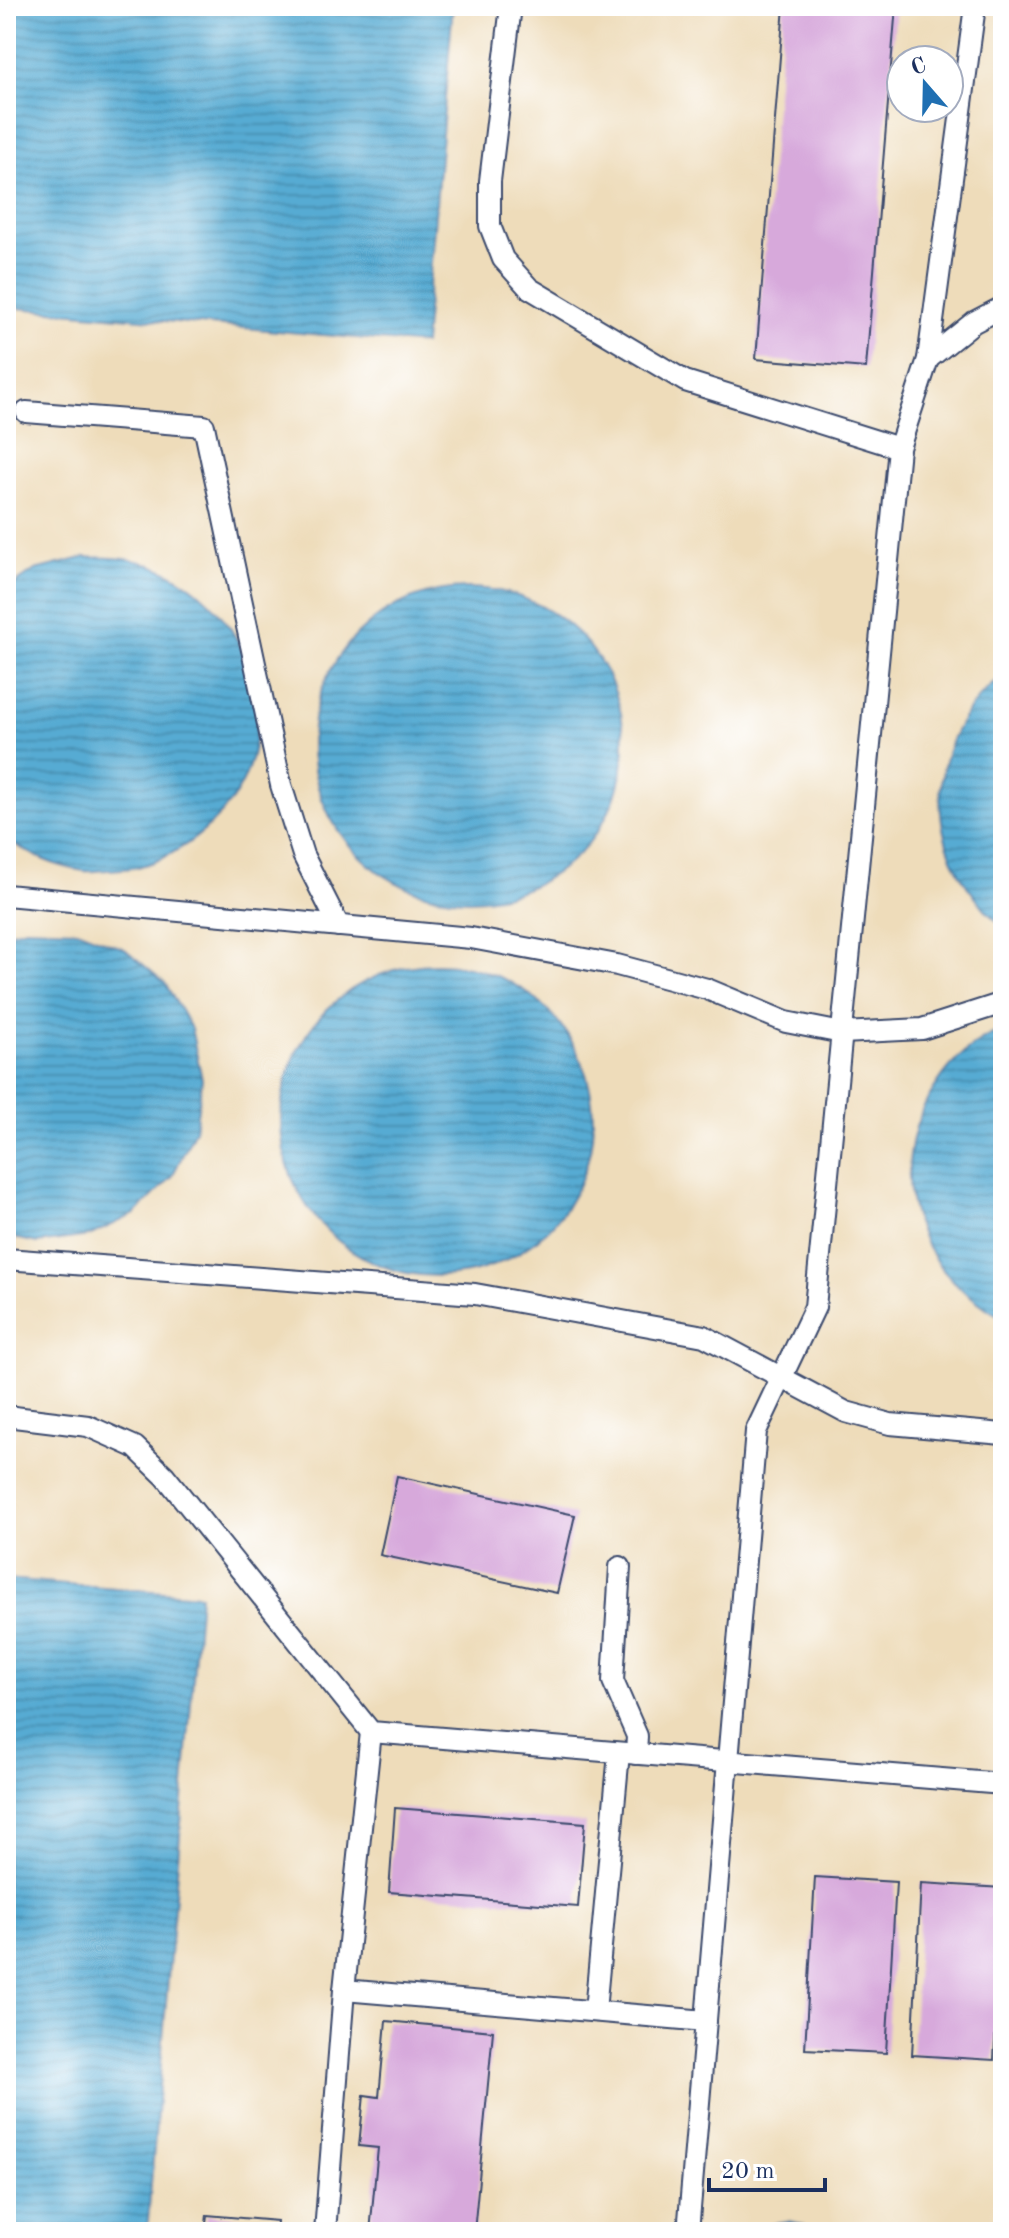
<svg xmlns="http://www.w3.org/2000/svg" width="1009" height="2238" font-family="'Old Standard TT',serif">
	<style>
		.water { fill: url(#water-rules); stroke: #396d98; stroke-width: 2 }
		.building { fill: #d7a9db }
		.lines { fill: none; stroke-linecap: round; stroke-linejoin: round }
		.service-casing { stroke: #3b496c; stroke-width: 24 }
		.service { stroke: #fff; stroke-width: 20 }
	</style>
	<defs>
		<pattern id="water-rules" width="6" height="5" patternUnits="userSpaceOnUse" patternTransform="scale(2)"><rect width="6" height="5" fill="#57abd3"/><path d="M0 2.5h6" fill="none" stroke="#478cae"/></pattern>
	</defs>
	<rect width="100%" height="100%" fill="#fff"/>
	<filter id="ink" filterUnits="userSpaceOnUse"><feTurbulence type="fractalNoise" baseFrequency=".0125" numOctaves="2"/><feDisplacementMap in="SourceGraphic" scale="16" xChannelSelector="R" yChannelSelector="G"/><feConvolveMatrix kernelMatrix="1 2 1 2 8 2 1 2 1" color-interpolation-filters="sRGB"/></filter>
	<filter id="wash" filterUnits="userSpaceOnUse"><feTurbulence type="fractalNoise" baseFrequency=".006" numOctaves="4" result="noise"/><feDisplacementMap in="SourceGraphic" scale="32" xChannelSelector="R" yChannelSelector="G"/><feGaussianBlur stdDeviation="1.8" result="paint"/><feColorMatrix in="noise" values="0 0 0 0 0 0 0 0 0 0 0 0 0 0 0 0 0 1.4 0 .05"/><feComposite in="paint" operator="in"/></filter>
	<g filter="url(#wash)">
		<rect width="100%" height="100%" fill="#eedcba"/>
		<g class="water">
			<polygon points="6,6 453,6 424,344 6,307"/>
			<path d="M86,557C104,558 124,557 141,562C229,587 278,683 248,769C232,815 184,854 138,867C129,869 118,869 108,870C100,870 92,872 84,871C52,866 33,856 6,839V590L35,570Z"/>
			<circle cx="468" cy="744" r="156"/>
			<path d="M1003,676V925C992,919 985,909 977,899C920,832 930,728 1003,676Z"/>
			<polygon points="25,928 77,930 125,949 165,983 191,1028 202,1079 195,1130 172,1177 135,1214 89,1236 37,1243 6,1236 6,934"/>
			<circle cx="437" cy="1120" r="156"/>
			<path d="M1003,1030V1317C993,1314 985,1307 977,1301C904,1252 888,1155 937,1084C953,1060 976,1039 1003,1030Z"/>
			<polygon points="6,1579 200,1595 147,2232 6,2232"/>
			<polygon points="787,2221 803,2224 816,2232 755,2232 770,2224"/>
		</g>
		<g id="blocks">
			<g class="building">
				<polygon points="784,6 896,6 866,368 756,359"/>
				<polygon points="397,1476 575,1515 557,1593 380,1555"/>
				<polygon points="395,1808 585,1823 578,1907 389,1892"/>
				<polygon points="815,1877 896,1882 886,2053 805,2049"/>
				<polygon points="921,1883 1003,1888 994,2060 912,2055"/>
				<polygon points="386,2021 493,2031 474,2232 370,2232 378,2148 359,2146 364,2095 379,2097"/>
				<polygon points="207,2215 277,2221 276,2232 205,2232"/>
			</g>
		</g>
	</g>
	<g filter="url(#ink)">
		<use href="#blocks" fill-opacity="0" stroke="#3b496c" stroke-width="2"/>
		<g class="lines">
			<g class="service-casing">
				<g id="service">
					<polyline points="511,6 490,181 490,226 503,259 529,288 685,381 899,448"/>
					<polyline points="928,359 974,322 1003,307"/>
					<polyline points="26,412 204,426 281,785 303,855 339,926"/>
					<polyline points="6,895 471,938 617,965 707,989 786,1022 842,1033 922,1029 1003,1003"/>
					<polyline points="6,1259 475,1294 704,1336 846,1412 890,1424 1003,1434"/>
					<polyline points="6,1416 88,1426 135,1447 165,1476 371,1732 1003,1784"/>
					<polyline points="620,1567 613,1681 637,1736 636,1754"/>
					<polyline points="371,1732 344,1990 706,2021"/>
					<polyline points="595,2011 619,1753"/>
					<polyline points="325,2232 344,1990"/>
					<polyline points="688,2232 756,1431 815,1307 899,448 928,359 975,6"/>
				</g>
			</g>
			<use href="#service" class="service"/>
		</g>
	</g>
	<rect width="1009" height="2238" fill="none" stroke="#fff" stroke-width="32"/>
	<g transform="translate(925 84) rotate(340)"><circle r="38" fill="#ffffff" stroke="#a4acbf" stroke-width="2"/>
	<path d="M0-6L14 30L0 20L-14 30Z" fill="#1f6fb2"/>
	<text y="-12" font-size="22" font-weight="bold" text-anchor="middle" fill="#1b2f5e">С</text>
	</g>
	<path d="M709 2178v12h116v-12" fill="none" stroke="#1b2f5e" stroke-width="4"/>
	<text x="721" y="2178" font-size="24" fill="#1b2f5e" stroke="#ffffff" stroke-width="6" paint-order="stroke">20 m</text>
</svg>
